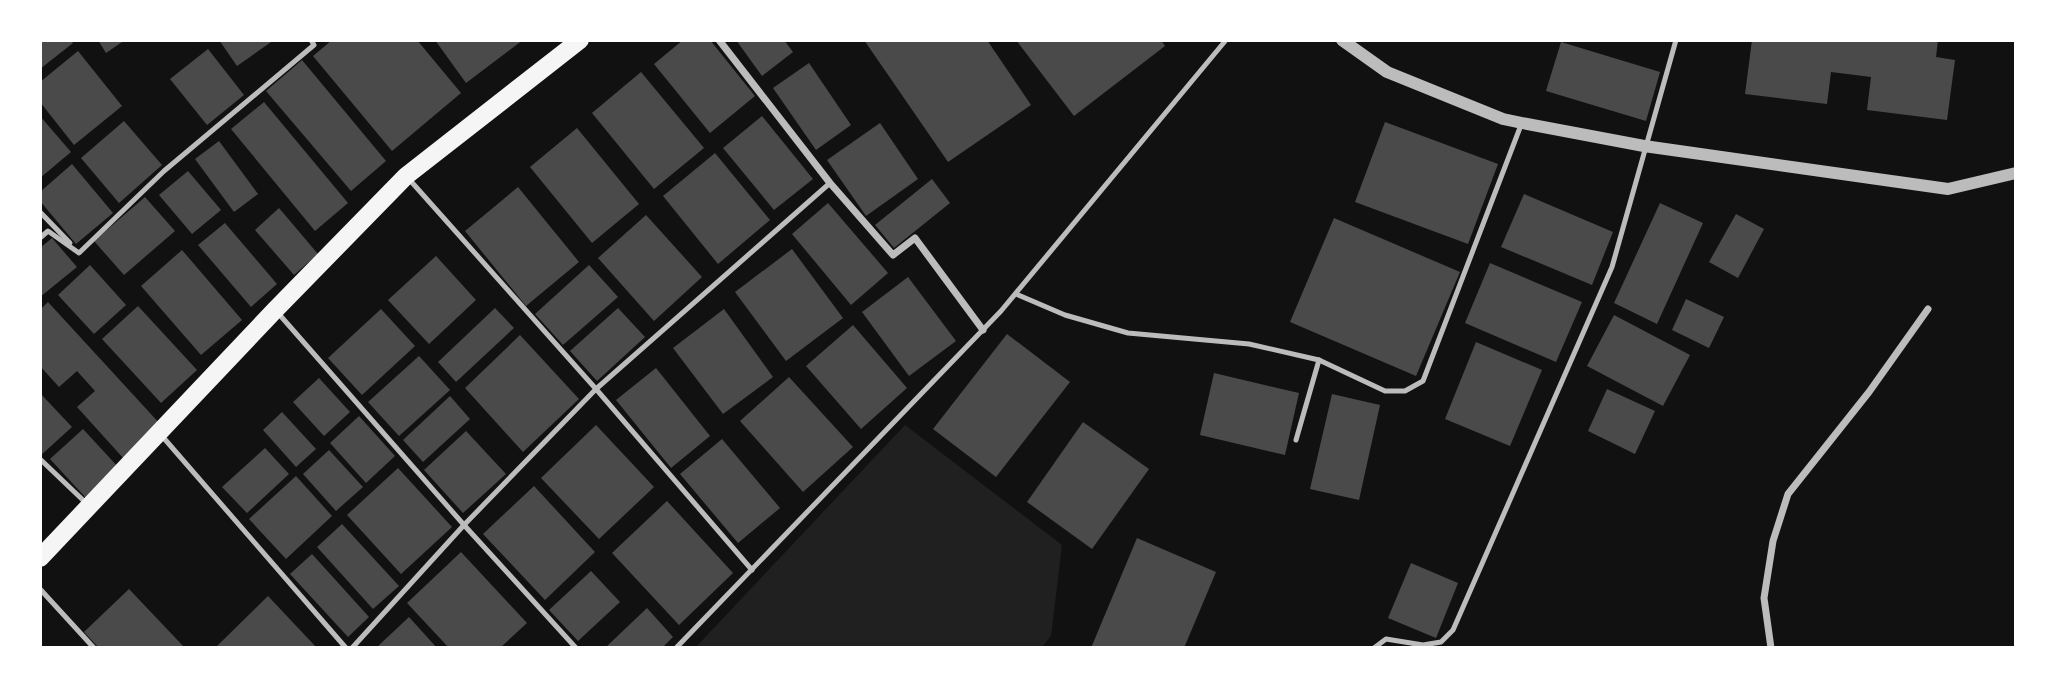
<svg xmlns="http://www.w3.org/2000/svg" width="2056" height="688" font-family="Raleway,sans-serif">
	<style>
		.green { fill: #202020 }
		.building { fill: #4a4a4a }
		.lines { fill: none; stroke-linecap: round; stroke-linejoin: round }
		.service { stroke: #bcbcbc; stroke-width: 5 }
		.minor { stroke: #bcbcbc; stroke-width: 7 }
		.tertiary { stroke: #bcbcbc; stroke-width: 12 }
		.primary { stroke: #f5f5f5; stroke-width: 18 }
	</style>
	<rect width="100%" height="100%" fill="#111"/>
	<polygon class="green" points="905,425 1062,545 1051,636 1041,648 695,648"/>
	<g class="building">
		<polygon points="40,40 71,40 73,43 40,69"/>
		<polygon points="98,40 125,40 106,53"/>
		<polygon points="219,40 274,40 237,66"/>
		<polygon points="332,40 417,40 461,93 392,151 313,56"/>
		<polygon points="435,40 523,40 466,83"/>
		<polygon points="683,40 710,40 755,96 710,133 654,64"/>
		<polygon points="736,40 784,40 793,52 762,76"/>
		<polygon points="864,40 987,40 1031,105 948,162"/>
		<polygon points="1016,40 1161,40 1165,46 1074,116"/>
		<polygon points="1752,40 1938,40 1936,57 1955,60 1947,120 1867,110 1871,77 1831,72 1827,104 1745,94"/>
		<polygon points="1561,42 1660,72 1646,121 1546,91"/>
		<polygon points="208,49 244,95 207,125 170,79"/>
		<polygon points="78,51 122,106 74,145 40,102 40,82"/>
		<polygon points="302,60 386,161 351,191 266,91"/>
		<polygon points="809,63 851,125 816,150 773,88"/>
		<polygon points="641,72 704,148 654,189 592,113"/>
		<polygon points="264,102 348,203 315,231 231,129"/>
		<polygon points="40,116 71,152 40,178"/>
		<polygon points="762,116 813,179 774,210 723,148"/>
		<polygon points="124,121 162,165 119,203 81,158"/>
		<polygon points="1385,122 1498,164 1468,244 1355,202"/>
		<polygon points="880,123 918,179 866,216 827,160"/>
		<polygon points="577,128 639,204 592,243 530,167"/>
		<polygon points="219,141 258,194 234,212 195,159"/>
		<polygon points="715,153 770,220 718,264 663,196"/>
		<polygon points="72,164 113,213 76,244 40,201 40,192"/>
		<polygon points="188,171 221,210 192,234 159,195"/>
		<polygon points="932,179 950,203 894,248 875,225"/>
		<polygon points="518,187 579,262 526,306 465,231"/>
		<polygon points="1524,194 1613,232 1592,285 1501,247"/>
		<polygon points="145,197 175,231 124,275 94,241"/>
		<polygon points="828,203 888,273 851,305 792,234"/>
		<polygon points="1660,203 1703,223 1657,324 1614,303"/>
		<polygon points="279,208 318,254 294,275 255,230"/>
		<polygon points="1736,214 1764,229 1738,278 1709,262"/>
		<polygon points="646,215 702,277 654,321 598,258"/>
		<polygon points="1334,218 1460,272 1416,376 1290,322"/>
		<polygon points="225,223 277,284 251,307 198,245"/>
		<polygon points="52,238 77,267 40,297 40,248"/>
		<polygon points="792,249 843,318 786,361 735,292"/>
		<polygon points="182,250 242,320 201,355 141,286"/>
		<polygon points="436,256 476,300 429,344 388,300"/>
		<polygon points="1490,263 1582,302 1556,362 1465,323"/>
		<polygon points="90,265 126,305 94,334 58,295"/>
		<polygon points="589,265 618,297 563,345 535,314"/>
		<polygon points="908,277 956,341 909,376 862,312"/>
		<polygon points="1686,299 1724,317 1709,348 1672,330"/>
		<polygon points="48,302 161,425 124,459 77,407 95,391 77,371 59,387 40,366 40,310"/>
		<polygon points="138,306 197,370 161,403 102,339"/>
		<polygon points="495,308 514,328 456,382 438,362"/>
		<polygon points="618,308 645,337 597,381 570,351"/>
		<polygon points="381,309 415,346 362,395 328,358"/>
		<polygon points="724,309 773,377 723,414 673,348"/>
		<polygon points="1614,315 1690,355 1663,406 1587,366"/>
		<polygon points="853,325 907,388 861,429 806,366"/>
		<polygon points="1007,334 1070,382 996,477 933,429"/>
		<polygon points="520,335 579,399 523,452 465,388"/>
		<polygon points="1476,342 1542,370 1510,446 1445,419"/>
		<polygon points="419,356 450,390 399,436 368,402"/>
		<polygon points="656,368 710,436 671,468 616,400"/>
		<polygon points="1214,373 1299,393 1285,455 1200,435"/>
		<polygon points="789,377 853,447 803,492 740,421"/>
		<polygon points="319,378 350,412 324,436 293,402"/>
		<polygon points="1607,389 1655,411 1635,454 1588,431"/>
		<polygon points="40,393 72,427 40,456"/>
		<polygon points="1332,394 1380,405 1359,500 1310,489"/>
		<polygon points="450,396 470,419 423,462 403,440"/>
		<polygon points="282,412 316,449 296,467 263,430"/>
		<polygon points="359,416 395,456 366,483 330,443"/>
		<polygon points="1083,422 1149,469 1092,549 1027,502"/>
		<polygon points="596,425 654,487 599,539 541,478"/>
		<polygon points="83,429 119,468 86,498 50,459"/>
		<polygon points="466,431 506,474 463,513 424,470"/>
		<polygon points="722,439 780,508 738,543 680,474"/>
		<polygon points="265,448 289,474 247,513 222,487"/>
		<polygon points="329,450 363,487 336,511 303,474"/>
		<polygon points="398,468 452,527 401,574 347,515"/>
		<polygon points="296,476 332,516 286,559 249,519"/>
		<polygon points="534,486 595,552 545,600 483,534"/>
		<polygon points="667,501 733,573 679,625 612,553"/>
		<polygon points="342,524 399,586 373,609 317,547"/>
		<polygon points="1137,538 1216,572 1184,648 1091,648"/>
		<polygon points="461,552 527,623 500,648 449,648 407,603"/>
		<polygon points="312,554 369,617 348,637 290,574"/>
		<polygon points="1411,563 1458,583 1436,638 1388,618"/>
		<polygon points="591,571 620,602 578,641 549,610"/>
		<polygon points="129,589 185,648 99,648 84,632"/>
		<polygon points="268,596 317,648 215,648"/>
		<polygon points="647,608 673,637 662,648 605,648"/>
		<polygon points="409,617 437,648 376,648"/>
	</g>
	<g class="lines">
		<g class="service">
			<polyline points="408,178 596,389 752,570"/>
			<polyline points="40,212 70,243"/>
			<polyline points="40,238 48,231 79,253 164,171 314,45 311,40"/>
			<polyline points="1016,294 1065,315 1128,333 1249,344 1319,360 1385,391 1405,391 1423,381 1521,125"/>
			<polyline points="278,313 464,525 576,648"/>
			<polyline points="162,436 346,648"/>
			<polyline points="1296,440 1319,360"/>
			<polyline points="40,459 86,503"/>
			<polyline points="40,589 94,648"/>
			<polyline points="352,648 464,525 596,389 830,183"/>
			<polyline points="676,648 1001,311 1226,40"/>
			<polyline points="1374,648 1386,639 1423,645 1441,642 1453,630 1612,267 1676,40"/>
		</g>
		<g class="minor">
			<polyline points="719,40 830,183 893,255 915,238 983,330"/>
			<polyline points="1771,648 1764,598 1773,541 1788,494 1869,392 1928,309"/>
		</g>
		<polyline class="tertiary" points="1342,40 1387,72 1503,119 1522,123 1644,146 1948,189 2016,173"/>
		<polyline class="primary" points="40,558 275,310 406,176 580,40"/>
	</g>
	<rect width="2056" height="688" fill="none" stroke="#ffffff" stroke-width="84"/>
</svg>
